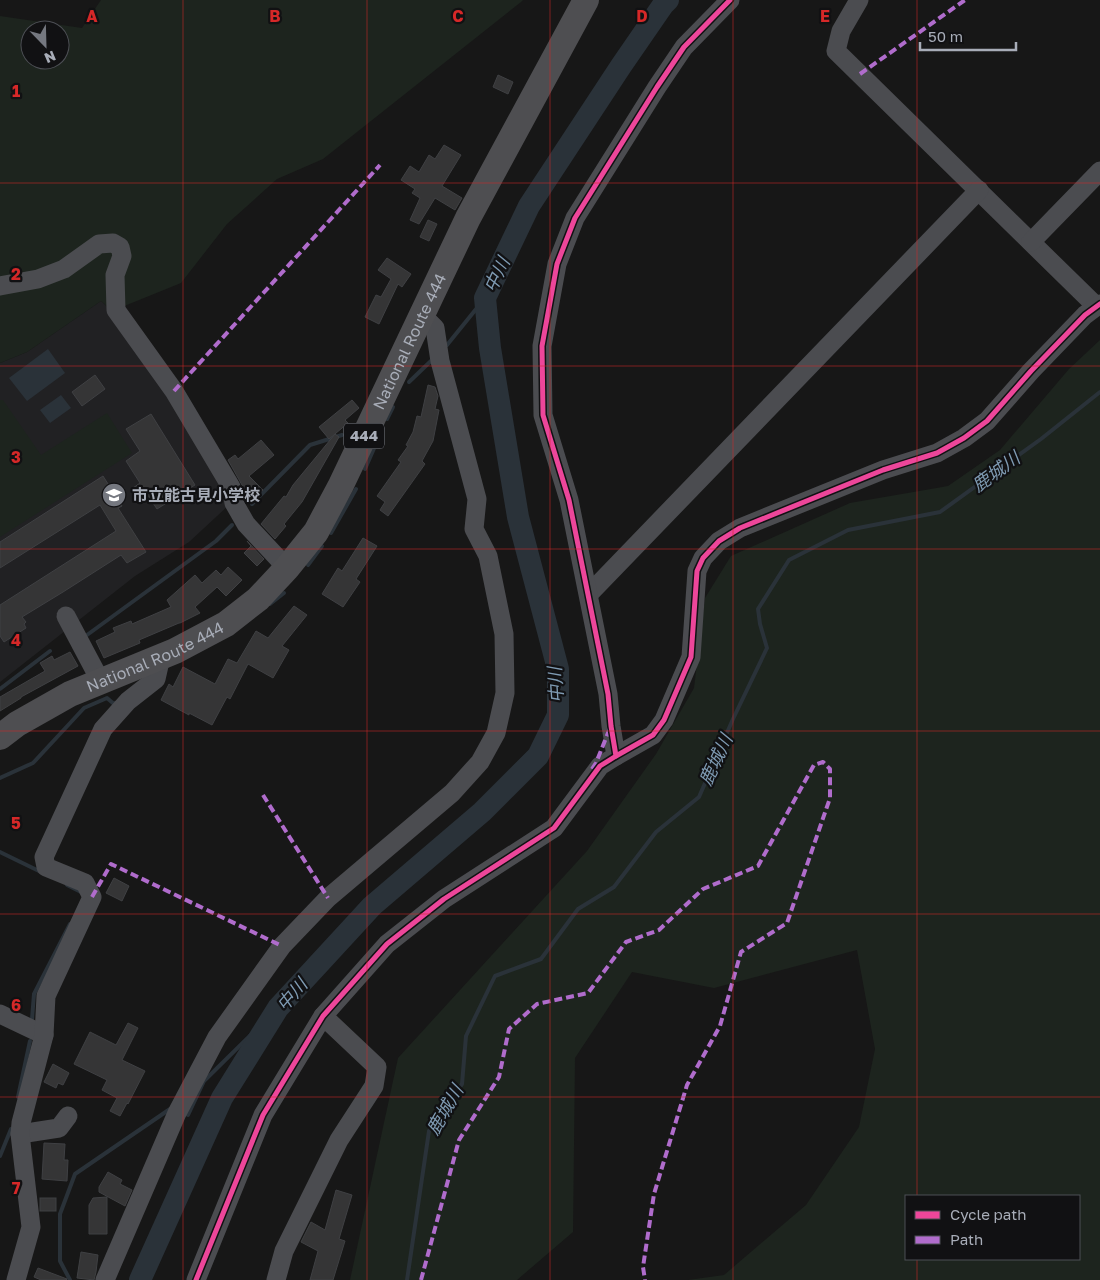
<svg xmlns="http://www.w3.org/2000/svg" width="1100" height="1280" font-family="'Golos Text','Noto Sans JP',sans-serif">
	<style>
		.built { fill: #212123 }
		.green { fill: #1d241e; fill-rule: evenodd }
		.water { fill: #2a3239 }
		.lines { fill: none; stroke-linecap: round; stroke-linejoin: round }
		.stream { stroke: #2a3239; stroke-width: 4 }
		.river { stroke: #2a3239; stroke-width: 22 }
		.building { fill: #353536; stroke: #3f4043 }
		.minor { stroke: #4b4c50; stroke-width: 19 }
		.highway { stroke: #4e4e51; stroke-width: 26 }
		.quiet { stroke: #b06ccc; stroke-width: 4; stroke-dasharray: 8 4; stroke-linecap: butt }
		.cycleway-casing { stroke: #111113; stroke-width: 8 }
		.cycleway { stroke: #ed469a; stroke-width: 5 }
		.grid { fill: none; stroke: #d62828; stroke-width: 1; stroke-opacity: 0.55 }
		.labels { text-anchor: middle; stroke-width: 4.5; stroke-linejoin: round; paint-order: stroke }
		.shield { fill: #111113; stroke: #7b7e86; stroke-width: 1 }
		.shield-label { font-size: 15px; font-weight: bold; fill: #a8adb8 }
		.street-label { font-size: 16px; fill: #a8adb8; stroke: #111113 }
		.poi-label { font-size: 16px; font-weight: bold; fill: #a8adb8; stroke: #111113; text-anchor: start }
		.water-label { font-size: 18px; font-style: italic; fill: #7f9bb3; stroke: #111113 }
		.grid-label { font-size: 16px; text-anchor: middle; font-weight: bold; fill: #d62828; stroke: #111113; stroke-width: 4.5; stroke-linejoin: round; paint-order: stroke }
	</style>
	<rect width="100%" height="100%" fill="#171717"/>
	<polygon class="built" points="101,301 112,311 169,386 230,504 189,542 135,576 0,682 0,363 27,352"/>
	<g class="green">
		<path d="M101,0H523L521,2L323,159L277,179L227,224L181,283L112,311L101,301L27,352L0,363V16L82,28ZM30,30H60V60H30Z"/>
		<path d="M1100,340V1280H688L724,1275L806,1205L859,1127L875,1049L857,950L714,988L632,972L575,1058L573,1232L517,1280H350L398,1058L587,851L656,754L694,688L705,598L731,556L850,503L948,486L1000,450L1069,369ZM906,1196H1079V1259H906Z"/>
		<polygon points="0,400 3,400 41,455 107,413 132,453 0,537"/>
	</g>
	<g class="water">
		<polygon points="48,349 65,373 27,401 9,378"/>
		<polygon points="61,395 71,408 50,423 40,410"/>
	</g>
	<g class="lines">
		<g class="stream">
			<polyline points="659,0 663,5"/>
			<polyline points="447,345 485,298"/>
			<polyline points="409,382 433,359"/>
			<polyline points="387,419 393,407"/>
			<polyline points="365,469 379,437"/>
			<polyline points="252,504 310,445 342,435"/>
			<polyline points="331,533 356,489"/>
			<polyline points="308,565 322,546"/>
			<polyline points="270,604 284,593"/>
			<polyline points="87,635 216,541 232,525"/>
			<polyline points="0,689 50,651"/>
			<polyline points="0,778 33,763 84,708 107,698 114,704 115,703"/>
			<polyline points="0,852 41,872"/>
			<polyline points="67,885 83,893"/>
			<polyline points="32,1019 34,994 70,924"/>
			<polyline points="18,1097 30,1041"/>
			<polyline points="188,1115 204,1081 278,1008"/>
			<polyline points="0,1156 11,1129"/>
			<polyline points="70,1280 60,1261 60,1214 75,1174 170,1109"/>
			<polyline points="407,1280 429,1131 462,1084 466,1036 495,976 541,959 578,909 614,887 656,832 699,797 733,719 767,648 760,624 758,609 789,560 848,530 940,512 1041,439 1100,392"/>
		</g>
		<polyline class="river" points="140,1280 222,1098 278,1008 372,906 482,812 538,756 558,715 558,669 518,517 490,348 485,298 529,206 621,66 663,5 668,0"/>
	</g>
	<g class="building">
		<polygon points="498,75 513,82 508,94 493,87"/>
		<polygon points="444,145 461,155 442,186 462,198 455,210 435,198 419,224 410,220 420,198 412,193 415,189 401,180 410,166 419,172 429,155 435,159"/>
		<polygon points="428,220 437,224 429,241 420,237"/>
		<polygon points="387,258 411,274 402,287 398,284 379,324 365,317 376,295 381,297 391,279 378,270"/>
		<polygon points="95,375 105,389 82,406 72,392"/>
		<polygon points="428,385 435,387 438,396 435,409 439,410 433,441 422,461 425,464 388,516 380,510 385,502 377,496 401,462 398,460 408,446 406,445 413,432 417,416 421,417"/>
		<polygon points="352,400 359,408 345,420 348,423 329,439 319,427"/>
		<polygon points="151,414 195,485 157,509 147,494 140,499 133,488 140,483 126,461 140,451 126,429"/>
		<polygon points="335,434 339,437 302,502 284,524 286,526 275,539 261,524 284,496 286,497 293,485"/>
		<polygon points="261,440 274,455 249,476 263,490 253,499 242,485 228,460 235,455 238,459"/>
		<polygon points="103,476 122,506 118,508 146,552 127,563 121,555 63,592 22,617 26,622 24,624 26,628 4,642 0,636 0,605 116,531 100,505 0,568 0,542"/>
		<polygon points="363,538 377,546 356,579 360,582 343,607 322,594 338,568 342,571"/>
		<polygon points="247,541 264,559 257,566 244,553 251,546"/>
		<polygon points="228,567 242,580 226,596 217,587 195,607 200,613 180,623 179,623 139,640 140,643 104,658 96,641 115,632 113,628 131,621 132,624 171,607 167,600 195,575 202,583 216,570 221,575"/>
		<polygon points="294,606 307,615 282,646 289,650 273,678 248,664 230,699 227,697 212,725 189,713 189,715 161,700 169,684 173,687 183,667 215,684 228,659 237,663 256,631 268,638"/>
		<polygon points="70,652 78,666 21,697 21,698 0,711 0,697 45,671 40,663 52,656 54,660"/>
		<polygon points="114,878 129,886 122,901 106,893"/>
		<polygon points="128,1023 138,1028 122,1060 145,1071 128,1104 127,1103 120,1116 110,1111 117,1098 102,1090 107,1080 74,1064 90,1032 116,1045"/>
		<polygon points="53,1064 69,1073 63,1085 58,1083 56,1088 44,1082"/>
		<polygon points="44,1143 65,1144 64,1160 68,1160 67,1181 42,1179"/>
		<polygon points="108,1172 122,1180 120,1184 132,1190 125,1206 99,1192 99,1187"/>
		<polygon points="336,1190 352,1195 339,1239 345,1241 333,1280 310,1280 318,1251 301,1242 311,1222 325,1230"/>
		<polygon points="107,1197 107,1234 89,1234 89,1205 93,1198"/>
		<rect x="40" y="1198" width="16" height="13"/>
		<polygon points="81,1252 98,1255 96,1272 94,1280 77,1278"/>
		<polygon points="38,1268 67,1279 66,1280 41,1280 34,1277"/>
	</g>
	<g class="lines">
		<g class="minor">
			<polyline points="859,0 841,31 836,51 1096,306"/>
			<polyline points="1031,242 1100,171"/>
			<polyline points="0,286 38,279 64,269 99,244 113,243 120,247 122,256 115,275 116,310 174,391 231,487 234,503 246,524 287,568"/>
			<polyline points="589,594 979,190"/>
			<polyline points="66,616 101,682"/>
			<polyline points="616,756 653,735 664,720 691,657 697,571 703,558 719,541 740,528 883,470 937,453 964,438 987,421 1031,371 1085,315 1100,304"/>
			<polyline points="0,1014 44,1035"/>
			<polyline points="20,1134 59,1128 68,1116"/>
			<polyline points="16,1280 31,1227 20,1134 21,1123 44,1035 46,996 92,897 85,883 46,867 44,857 103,729 128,701 156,679 161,657"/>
			<polyline points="105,1280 177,1113 217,1037 282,946 328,898 452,793 480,762 496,733 505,693 504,634 488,556 474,529 477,499 440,361 435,328 422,315"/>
			<polyline points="196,1280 263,1115 323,1016 387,944 444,899 554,828 600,766 616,756 611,726 608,694 569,500 543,415 542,346 557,264 575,218 657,87 684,47 730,0"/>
			<polyline points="276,1280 284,1251 339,1140 374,1086 377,1067 323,1016"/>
		</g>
		<path class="highway" id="s1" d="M0,737L17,724L70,694L175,651L226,624L258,599L287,568L316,532L341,485L468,218L586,0"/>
		<g class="quiet">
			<polyline points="860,74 965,0"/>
			<polyline points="174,391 380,165"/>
			<polyline points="592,769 596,763 610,728"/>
			<polyline points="263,795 328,898"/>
			<polyline points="92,897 111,864 282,946"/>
			<polyline points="421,1280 459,1140 499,1077 509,1029 537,1004 588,993 626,942 659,930 703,889 758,866 814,765 823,762 830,769 830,798 787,923 741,952 720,1026 687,1085 654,1194 643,1267 645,1280"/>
		</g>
		<g class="cycleway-casing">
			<g id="cycleway">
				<polyline points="616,756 653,735 664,720 691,657 697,571 703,558 719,541 740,528 883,470 937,453 964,438 987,421 1031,371 1085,315 1100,304"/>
				<polyline points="196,1280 263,1115 323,1016 387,944 444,899 554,828 600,766 616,756 611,726 608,694 569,500 543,415 542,346 557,264 575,218 657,87 684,47 730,0"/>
			</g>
		</g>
		<use href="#cycleway" class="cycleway"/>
	</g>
	<path class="grid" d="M183,0V1280M367,0V1280M550,0V1280M733,0V1280M917,0V1196M0,183H1100M0,366H1100M0,549H1100M0,731H1100M0,914H1100M0,1097H1100M917,1259V1280"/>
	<defs>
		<g id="school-disc" transform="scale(1.25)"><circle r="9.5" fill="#757880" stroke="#111113"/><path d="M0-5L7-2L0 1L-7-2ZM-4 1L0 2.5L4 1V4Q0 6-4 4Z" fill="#fff"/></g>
	</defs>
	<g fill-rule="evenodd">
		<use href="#school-disc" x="114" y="495"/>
	</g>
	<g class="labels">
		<rect class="shield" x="344" y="423.5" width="40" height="25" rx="4"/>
		<g class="shield-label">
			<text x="364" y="441">444</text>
		</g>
		<g class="street-label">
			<text dy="6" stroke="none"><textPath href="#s1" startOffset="595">National Route 444</textPath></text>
			<text dy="6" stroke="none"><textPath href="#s1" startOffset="175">National Route 444</textPath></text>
		</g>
		<g class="poi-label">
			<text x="132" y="501">市立能古見小学校</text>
		</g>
		<g class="water-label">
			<text transform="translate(497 275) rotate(-65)" y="6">中川</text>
			<text transform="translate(996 472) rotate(-36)" y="6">鹿城川</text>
			<text transform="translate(556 685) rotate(-94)" y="6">中川</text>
			<text transform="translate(716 760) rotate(-65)" y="6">鹿城川</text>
			<text transform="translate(292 995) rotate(-49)" y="6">中川</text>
			<text transform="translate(445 1110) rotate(-60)" y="6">鹿城川</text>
		</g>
	</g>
	<g class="grid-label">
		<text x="92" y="22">A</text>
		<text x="275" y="22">B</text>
		<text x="458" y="22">C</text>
		<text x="642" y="22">D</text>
		<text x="825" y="22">E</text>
		<text x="16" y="97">1</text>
		<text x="16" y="280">2</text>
		<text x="16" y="463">3</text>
		<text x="16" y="646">4</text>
		<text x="16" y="829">5</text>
		<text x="16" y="1011">6</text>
		<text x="16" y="1194">7</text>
	</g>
	<rect x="905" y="1195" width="175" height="65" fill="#111113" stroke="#4d4f55"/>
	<rect x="915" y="1211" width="25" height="8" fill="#ed469a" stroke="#4d4f55"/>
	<text x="950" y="1220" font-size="15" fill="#a8adb8">Cycle path</text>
	<rect x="915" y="1236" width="25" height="8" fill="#b06ccc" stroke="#4d4f55"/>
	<text x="950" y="1245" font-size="15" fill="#a8adb8">Path</text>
	<g transform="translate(45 45) rotate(157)"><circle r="24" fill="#111113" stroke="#4d4f55"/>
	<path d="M0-4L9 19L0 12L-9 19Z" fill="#757880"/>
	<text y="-8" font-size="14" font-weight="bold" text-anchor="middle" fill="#a8adb8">N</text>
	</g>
	<path d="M920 42v8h96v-8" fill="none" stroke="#a8adb8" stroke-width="2.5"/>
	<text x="928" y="42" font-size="15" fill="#a8adb8" stroke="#111113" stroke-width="4" paint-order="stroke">50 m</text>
</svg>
